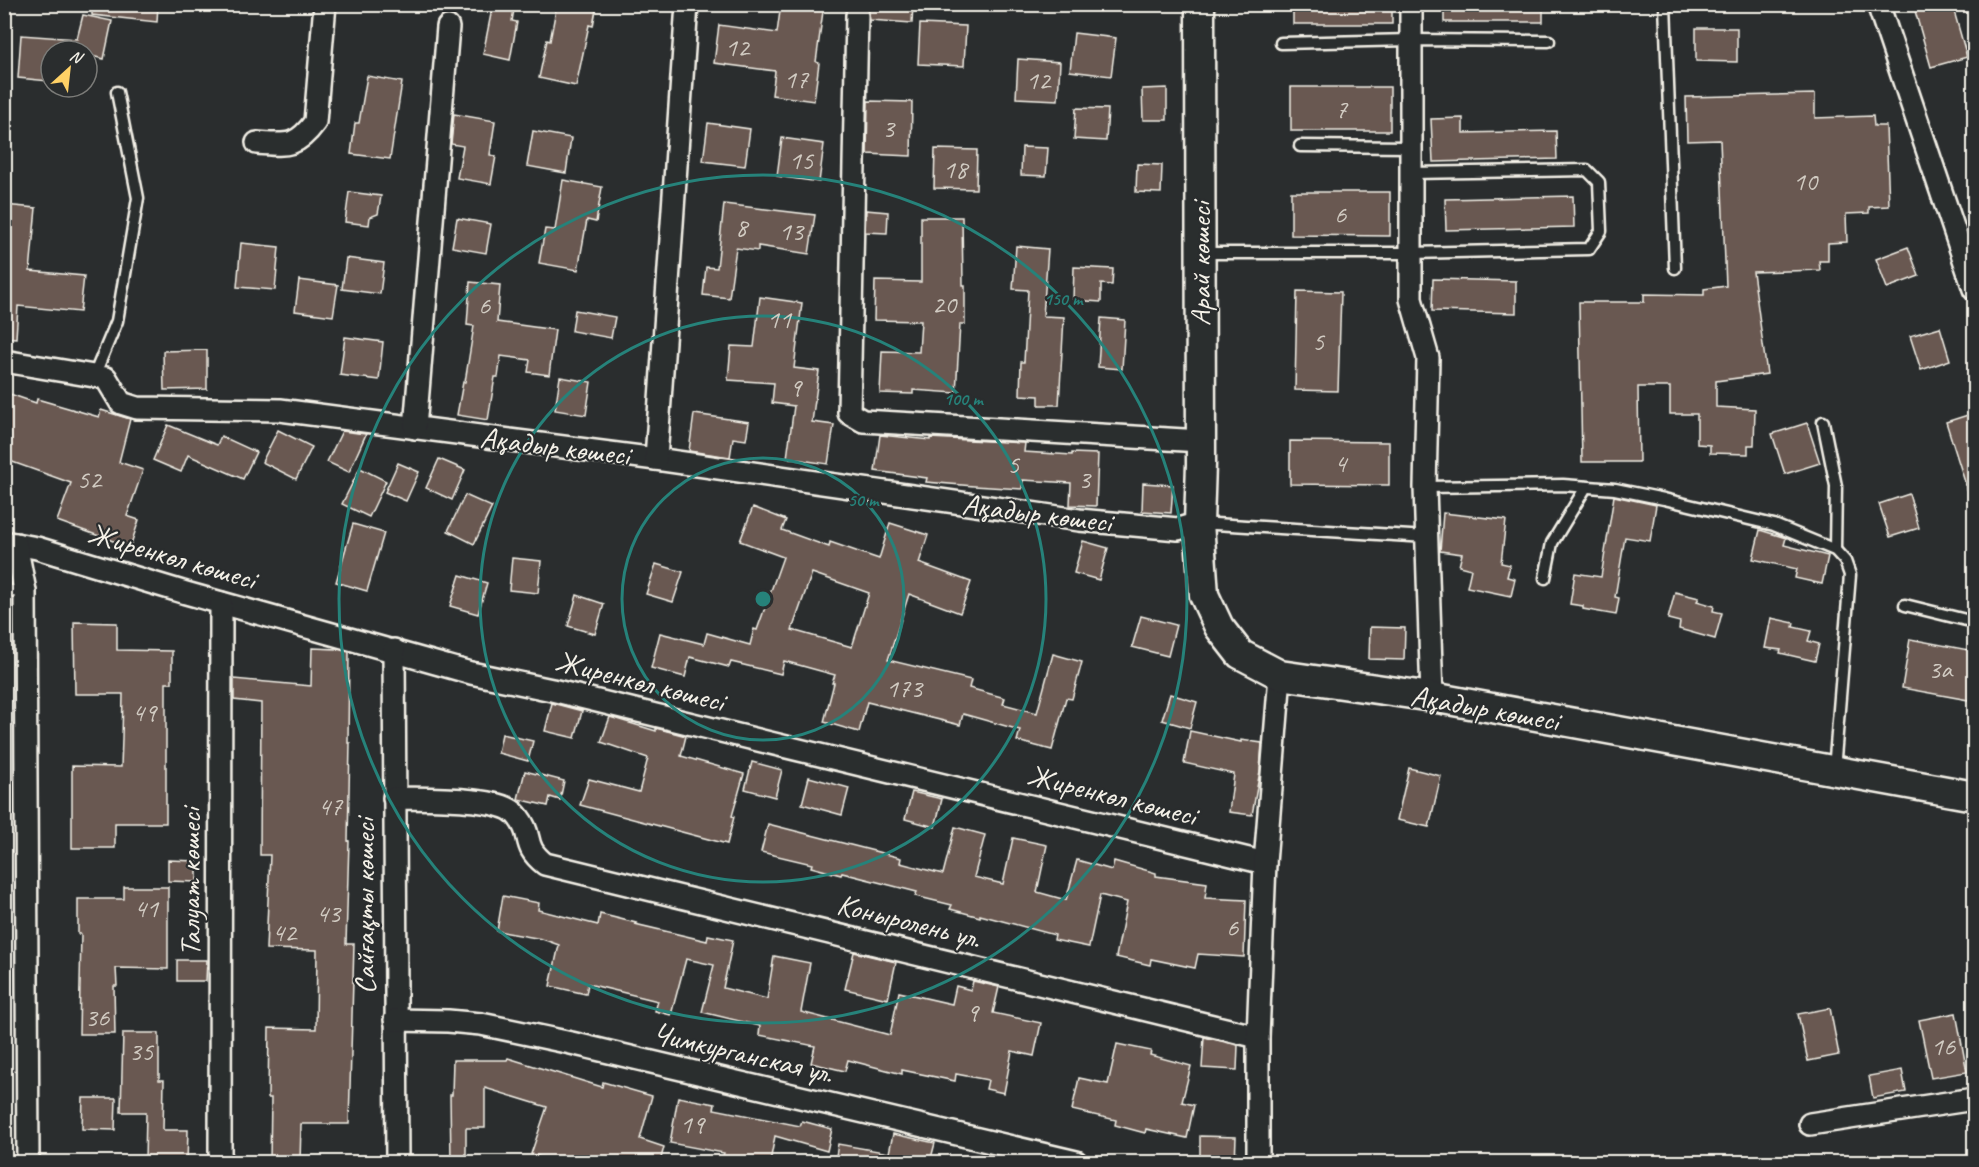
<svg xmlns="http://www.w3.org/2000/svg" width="1979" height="1167" font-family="Caveat,sans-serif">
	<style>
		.building { fill: #695851; stroke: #f4f1e8; stroke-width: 1.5; fill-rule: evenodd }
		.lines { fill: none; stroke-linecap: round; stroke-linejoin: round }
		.lane-casing { stroke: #f4f1e8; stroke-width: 15 }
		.street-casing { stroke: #f4f1e8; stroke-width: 26 }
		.secondary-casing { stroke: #f4f1e8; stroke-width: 33 }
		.lane { stroke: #2a2d2e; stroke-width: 10 }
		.street { stroke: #2a2d2e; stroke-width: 21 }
		.secondary { stroke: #2a2d2e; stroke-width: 28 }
		.ring { fill: none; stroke: #26827a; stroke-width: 3 }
		.labels { text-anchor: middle; stroke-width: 4.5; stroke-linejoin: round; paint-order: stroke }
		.number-label { font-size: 27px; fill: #d1cbc2 }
		.street-label { font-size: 30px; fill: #f4f1e8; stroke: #2a2d2e }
		.centre { fill: #26827a; stroke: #2a2d2e; stroke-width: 3 }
		.ring-label { font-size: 18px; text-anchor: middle; font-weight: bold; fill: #26827a; stroke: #2a2d2e; stroke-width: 4.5; stroke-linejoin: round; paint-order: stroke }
	</style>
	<rect width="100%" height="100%" fill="#2a2d2e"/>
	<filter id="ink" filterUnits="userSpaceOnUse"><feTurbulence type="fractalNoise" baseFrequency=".0167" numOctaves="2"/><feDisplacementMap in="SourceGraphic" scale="12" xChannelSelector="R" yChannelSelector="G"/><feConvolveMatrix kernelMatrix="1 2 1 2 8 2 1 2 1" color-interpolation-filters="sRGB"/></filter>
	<g filter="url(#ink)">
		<g class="building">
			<polygon points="92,4 158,4 157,22 92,15"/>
			<polygon points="493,4 515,4 512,21 517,22 510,60 483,54"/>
			<polygon points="557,4 597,4 593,26 589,25 576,86 539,78 547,40 550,41"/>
			<polygon points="781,4 824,4 816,62 819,63 814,101 772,95 775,71 714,63 719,25 777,33"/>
			<polygon points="865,4 913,4 912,23 870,20 868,9"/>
			<rect x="1293" y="4" width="99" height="20"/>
			<rect x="1444" y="4" width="99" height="18"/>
			<polygon points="1913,4 1952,4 1967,57 1931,67"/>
			<polygon points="83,15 112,21 104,59 87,55 87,51 51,51 49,81 18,78 21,35 77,39"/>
			<polygon points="920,24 966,26 964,66 918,64"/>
			<polygon points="1696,28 1737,28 1737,62 1696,61"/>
			<polygon points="1074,33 1116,38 1111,76 1070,71"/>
			<polygon points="1018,59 1060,62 1058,100 1016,98"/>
			<polygon points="367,76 402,82 390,159 351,154 355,123 359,123"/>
			<rect x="1291" y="87" width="99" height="44"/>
			<polygon points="1167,88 1167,120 1143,120 1142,89"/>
			<polygon points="1815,94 1815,118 1873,116 1874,126 1886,126 1889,206 1869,207 1869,213 1846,214 1847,242 1828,243 1828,261 1819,261 1820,270 1753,272 1767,374 1716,381 1716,407 1755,409 1754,445 1748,445 1748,454 1710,453 1710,445 1697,444 1697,414 1670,414 1670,387 1638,387 1639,462 1582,462 1579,302 1644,302 1644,294 1704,295 1704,289 1726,286 1720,140 1687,141 1686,97"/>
			<polygon points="868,101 912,102 911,156 867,154"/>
			<polygon points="1076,108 1108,109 1106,141 1074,139"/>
			<polygon points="454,114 495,121 490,155 496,156 491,184 457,178 463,146 451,144"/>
			<polygon points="1463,118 1463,133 1556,131 1557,159 1433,162 1431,119"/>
			<polygon points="708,123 750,129 745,166 703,161"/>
			<polygon points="533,131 571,138 566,173 527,166"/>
			<polygon points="782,138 824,144 819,182 777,176"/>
			<polygon points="1022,147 1048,148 1046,176 1021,175"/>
			<polygon points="935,149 977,150 976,189 934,188"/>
			<polygon points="1137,164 1162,165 1161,193 1136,192"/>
			<polygon points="563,180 602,187 596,222 587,220 578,270 539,263 545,229 555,230"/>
			<polygon points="349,192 381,196 378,214 370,217 369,225 345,222"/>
			<polygon points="1291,192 1390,192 1390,236 1291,235"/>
			<polygon points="1573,196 1574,227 1446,230 1445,199"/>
			<polygon points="724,204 815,215 809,254 758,246 758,251 736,248 729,298 703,295 706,267 717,268"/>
			<polygon points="4,205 36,208 30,271 84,276 80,312 18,306 16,338 4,337"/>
			<polygon points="866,210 888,212 887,233 865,232"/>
			<polygon points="921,217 962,217 963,285 965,285 965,324 960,324 956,393 913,390 913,394 880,393 882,351 919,352 921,321 874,320 875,281 921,282"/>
			<polygon points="457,218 491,224 486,253 452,247"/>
			<polygon points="241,243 279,247 275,290 237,287"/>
			<polygon points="1016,246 1048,249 1043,316 1064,317 1059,405 1039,405 1039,396 1020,395 1021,362 1024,362 1028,290 1013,289"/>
			<polygon points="1908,247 1919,276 1887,288 1876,259"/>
			<polygon points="346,258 384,263 380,294 342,289"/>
			<polygon points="1074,267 1113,269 1112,285 1101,284 1101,302 1073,300"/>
			<polygon points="1433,279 1516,281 1516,313 1432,311"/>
			<polygon points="299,280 338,285 333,316 295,311"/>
			<polygon points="470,282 500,285 497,322 555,330 549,375 528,372 530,360 501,356 498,377 495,377 488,420 457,415 463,382 465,382 474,326 467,325"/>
			<polygon points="1297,291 1341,292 1338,391 1295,390"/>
			<polygon points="760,297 802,303 794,368 819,371 812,422 834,425 828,464 787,458 794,406 772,403 774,383 728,380 731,346 754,347"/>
			<polygon points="575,310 615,317 611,338 572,331"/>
			<polygon points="1101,318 1125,320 1122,369 1098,367"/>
			<polygon points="1940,327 1950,360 1921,370 1910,336"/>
			<polygon points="345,337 383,342 379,380 340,375"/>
			<polygon points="207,350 207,389 164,390 163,351"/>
			<polygon points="560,377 591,382 586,415 555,410"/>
			<polygon points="4,392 36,403 37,399 99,417 101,410 130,419 119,462 143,470 127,516 139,520 130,547 57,521 71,483 4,459"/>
			<polygon points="1974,413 1974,500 1971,501 1946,422"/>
			<polygon points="694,414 749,422 746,440 733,438 730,457 689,451"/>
			<polygon points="1807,423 1820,463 1785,474 1772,434"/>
			<polygon points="168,425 217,445 221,436 256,452 243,479 188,455 181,472 153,460"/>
			<polygon points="278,430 312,447 296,479 262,462"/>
			<polygon points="342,431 366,434 349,472 327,462"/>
			<polygon points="880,435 930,440 930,438 1025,443 1024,452 1072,455 1072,453 1098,454 1096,506 1070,505 1071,483 1023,480 1022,489 974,486 926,482 927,478 875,471"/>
			<polygon points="1290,441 1389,442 1389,485 1290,484"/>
			<polygon points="439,459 465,470 452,500 426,488"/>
			<polygon points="398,463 419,472 406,501 385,492"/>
			<polygon points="360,468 386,481 369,517 342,504"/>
			<polygon points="1143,483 1173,485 1171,513 1142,511"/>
			<polygon points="1909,494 1919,528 1890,537 1879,504"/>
			<polygon points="465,495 492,507 474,544 448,531"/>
			<polygon points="1614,496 1656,505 1650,541 1625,537 1615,597 1619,598 1616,615 1583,609 1583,606 1570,604 1575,573 1601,577"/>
			<path d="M753,507L786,520L782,530L829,547L830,542L879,559L890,523L928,535L919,563L971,582L960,613L909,594L888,660L971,680L969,688L1005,698L1003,704L1037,713L1053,654L1082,662L1072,699L1066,698L1052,750L1017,741L1020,730L963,714L960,725L867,702L859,732L824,722L834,683H832L835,675L784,661L781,674L731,662L729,667L690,657L685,677L651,668L660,633L704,644L707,633L750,645L754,629L757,630L783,557L740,541ZM812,573L869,593L852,647L792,630Z"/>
			<polygon points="1443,513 1506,520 1501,563 1510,565 1507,577 1515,579 1511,596 1467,587 1471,569 1459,566 1462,554 1440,551"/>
			<polygon points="353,524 384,533 367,591 336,582"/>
			<polygon points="1760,530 1786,538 1784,545 1828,556 1822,584 1795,578 1797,569 1753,559"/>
			<polygon points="1083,541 1108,548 1099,580 1074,573"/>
			<polygon points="512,558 541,561 538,593 509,590"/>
			<polygon points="656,564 683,572 673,602 646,594"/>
			<polygon points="460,575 487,583 478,614 450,606"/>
			<polygon points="1675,592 1699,598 1697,601 1714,606 1713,611 1722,613 1715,639 1679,629 1680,622 1668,619"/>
			<polygon points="577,595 604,604 595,634 568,626"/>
			<polygon points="1141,616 1176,625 1168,656 1132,647"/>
			<polygon points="1771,618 1794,623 1793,627 1811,631 1808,641 1819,644 1815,661 1780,653 1781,650 1765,648"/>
			<polygon points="74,622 117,623 117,650 172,651 172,683 166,683 166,823 115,823 115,848 72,848 72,766 121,767 122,739 123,694 75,694"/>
			<polygon points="1370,627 1405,628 1404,660 1369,659"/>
			<polygon points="1910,639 1974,651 1974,701 1902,688"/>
			<polygon points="312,648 337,649 349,652 348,743 350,743 348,841 349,841 346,944 354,944 349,1124 301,1124 300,1162 270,1162 271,1098 268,1098 269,1028 316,1029 317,950 266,949 270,855 260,855 261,703 234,700 234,679 311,686"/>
			<polygon points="1170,694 1197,702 1190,728 1162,720"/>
			<polygon points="552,703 582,711 575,738 545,731"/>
			<polygon points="610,717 656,731 656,728 686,736 681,756 744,774 732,816 734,817 727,844 580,805 589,779 639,792 648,758 601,742"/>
			<polygon points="1190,731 1241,742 1241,740 1262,743 1260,771 1252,815 1229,812 1234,774 1184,763"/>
			<polygon points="502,734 533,741 528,761 498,753"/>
			<polygon points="752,762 782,770 775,797 745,789"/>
			<polygon points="1409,768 1441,776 1429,827 1397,820"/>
			<polygon points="525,771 564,781 560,800 550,797 548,806 518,799"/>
			<polygon points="809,777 849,788 842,815 802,804"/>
			<polygon points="912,792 942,799 935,827 905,819"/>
			<polygon points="768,824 882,853 901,858 900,863 943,874 955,827 985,835 974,877 1003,884 1013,838 1047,845 1037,892 1066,900 1077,860 1112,870 1114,861 1156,873 1156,876 1207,883 1205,898 1246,900 1244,957 1198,954 1195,968 1151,959 1150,965 1116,957 1127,902 1100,895 1089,947 1054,940 1055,935 980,915 980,917 950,909 952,905 915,896 917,892 842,873 841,875 811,867 812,864 761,852"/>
			<polygon points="168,860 197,861 197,882 168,881"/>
			<polygon points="124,887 168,887 168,969 116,968 117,986 114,986 115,1034 79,1034 81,934 78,934 78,899 124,899"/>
			<polygon points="503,896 539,903 538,910 598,925 600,914 636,923 635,924 707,941 708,935 733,940 723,988 767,999 774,956 810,963 801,1012 890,1035 899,992 952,1004 956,986 971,990 973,981 999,987 993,1013 1041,1023 1034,1056 1012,1051 1004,1093 986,1089 988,1080 956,1074 955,1081 902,1070 902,1074 848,1060 845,1071 811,1063 815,1046 759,1035 760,1026 702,1012 714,965 686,959 671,1015 655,1011 658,1001 588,984 586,994 550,986 559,945 542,939 497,931"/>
			<polygon points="854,952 896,962 888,999 845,989"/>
			<polygon points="177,960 207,960 206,981 177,981"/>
			<polygon points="1830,1008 1839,1055 1808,1061 1798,1014"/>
			<polygon points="1956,1013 1967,1072 1931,1078 1919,1020"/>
			<polygon points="123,1033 159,1033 159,1080 164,1080 163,1130 188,1130 187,1162 145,1162 146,1112 121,1112"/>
			<polygon points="1204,1037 1238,1045 1237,1070 1202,1068"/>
			<polygon points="1117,1044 1151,1051 1150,1055 1191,1066 1182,1102 1194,1105 1187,1138 1146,1129 1145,1133 1115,1125 1116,1120 1072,1110 1079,1078 1108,1084"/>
			<polygon points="508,1058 602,1087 603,1082 652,1096 640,1139 664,1147 660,1162 558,1162 531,1154 547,1107 485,1088 485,1128 466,1128 466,1162 451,1162 450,1095 452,1095 453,1060 507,1060"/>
			<polygon points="1902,1070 1906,1092 1873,1098 1869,1076"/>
			<polygon points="678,1097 715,1104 714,1109 800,1126 802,1121 832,1129 827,1151 775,1136 770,1162 721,1162 724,1153 670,1143"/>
			<polygon points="83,1098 116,1098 115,1130 82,1129"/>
			<polygon points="893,1134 935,1143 930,1162 835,1162 838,1144 889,1153"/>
			<polygon points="1200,1136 1236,1137 1235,1162 1200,1162"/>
		</g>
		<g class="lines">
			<g class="lane-casing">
				<g id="lane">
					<polyline points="1665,4 1675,268"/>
					<polyline points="1281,43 1411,40 1549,41"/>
					<polyline points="1300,146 1411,147"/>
					<polyline points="1201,253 1411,253 1589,249 1601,231 1599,182 1587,170 1411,173"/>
					<polyline points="94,376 117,321 138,198 117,92"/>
					<polyline points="1823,422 1836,486 1835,550"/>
					<polyline points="1425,487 1563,485 1615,489 1664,499 1774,525 1835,550 1845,561 1850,575 1834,770"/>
					<polyline points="1199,523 1427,537"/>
					<polyline points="1545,578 1552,543 1586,487"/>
					<polyline points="4,591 25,591"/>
					<polyline points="1905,605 1974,622"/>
				</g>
			</g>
			<g class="street-casing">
				<g id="street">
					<polyline points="1411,4 1411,299 1428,358 1425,487 1432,697"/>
					<polyline points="1878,4 1974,289"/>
					<polyline points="857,15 849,413 863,421 1201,441"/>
					<path d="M257,143C286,145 296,148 315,122L325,4"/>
					<polyline points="4,361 106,378 121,403 137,408 280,410 656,459 1079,520 1178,529 1199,523"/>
					<polyline points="415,428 448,27"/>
					<polyline points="656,459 687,4"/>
					<polyline points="4,542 37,548 186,593 471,673 552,690 1265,863"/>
					<polyline points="16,544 25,591 28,1162"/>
					<polyline points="394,650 397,1162"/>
					<path d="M394,798C422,799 486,797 509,809C513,811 516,814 519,818C534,837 521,845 545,864L1258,1037"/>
					<polyline points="395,1020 448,1021 481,1024 571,1043 1076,1162"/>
					<polyline points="1810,1124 1974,1099"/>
					<polyline points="220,1162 221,603"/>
					<polyline points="1258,1162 1258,1037 1265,863 1280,675"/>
				</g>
			</g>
			<g class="secondary-casing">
				<polyline id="secondary" points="1200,4 1201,464 1199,523 1204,595 1219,627 1240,654 1280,675 1432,697 1974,796"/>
			</g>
			<use href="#lane" class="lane"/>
			<use href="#street" class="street"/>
			<use href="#secondary" class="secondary"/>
		</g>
	</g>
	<g class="ring">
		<circle cx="763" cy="599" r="141"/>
		<circle cx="763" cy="599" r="283"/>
		<circle cx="763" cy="599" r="424"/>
	</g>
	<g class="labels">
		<g class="number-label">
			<text x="737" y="56">12</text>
			<text x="796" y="88">17</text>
			<text x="1038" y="89">12</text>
			<text x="1341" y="118">7</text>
			<text x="888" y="137">3</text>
			<text x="801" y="169">15</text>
			<text x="955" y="178">18</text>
			<text x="1805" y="190">10</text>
			<text x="1340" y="223">6</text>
			<text x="741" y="236">8</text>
			<text x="791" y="240">13</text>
			<text x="944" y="313">20</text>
			<text x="484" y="314">6</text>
			<text x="779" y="328">11</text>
			<text x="1318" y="350">5</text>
			<text x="795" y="396">9</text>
			<text x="1340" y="472">4</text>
			<text x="1013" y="473">5</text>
			<text x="89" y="488">52</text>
			<text x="1084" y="488">3</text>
			<text x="1940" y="678">3а</text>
			<text x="904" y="697">173</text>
			<text x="144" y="721">49</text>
			<text x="330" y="815">47</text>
			<text x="146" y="917">41</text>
			<text x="328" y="922">43</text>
			<text x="1232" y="936">6</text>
			<text x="284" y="941">42</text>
			<text x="972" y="1021">9</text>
			<text x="97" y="1026">36</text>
			<text x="1943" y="1055">16</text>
			<text x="141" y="1060">35</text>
			<text x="692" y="1133">19</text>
		</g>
		<g class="street-label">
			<text transform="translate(1200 264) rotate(-90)" y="10">Арай көшесі</text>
			<text transform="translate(555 446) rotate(7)" y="10">Ақадыр көшесі</text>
			<text transform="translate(1037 513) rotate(7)" y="10">Ақадыр көшесі</text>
			<text transform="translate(172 556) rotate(16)" y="10">Жиренкөл көшесі</text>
			<text transform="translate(640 681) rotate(14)" y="10">Жиренкөл көшесі</text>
			<text transform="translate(1485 708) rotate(10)" y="10">Ақадыр көшесі</text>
			<text transform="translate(1112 795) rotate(14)" y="10">Жиренкөл көшесі</text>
			<text transform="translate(190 882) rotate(-90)" y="10">Талуат көшесі</text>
			<text transform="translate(364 906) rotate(-90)" y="10">Сайғақты көшесі</text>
			<text transform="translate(909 921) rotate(14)" y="10">Коныролень ул.</text>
			<text transform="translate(743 1053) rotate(13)" y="10">Чимкурганская ул.</text>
		</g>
	</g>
	<circle cx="763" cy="599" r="9" class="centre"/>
	<g class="ring-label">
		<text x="1063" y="305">150 m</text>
		<text x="963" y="405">100 m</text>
		<text x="863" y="506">50 m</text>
	</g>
	<rect width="1979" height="1167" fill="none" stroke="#2a2d2e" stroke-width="24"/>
	<rect x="12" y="12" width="1955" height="1143" fill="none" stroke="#f4f1e8" stroke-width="2" filter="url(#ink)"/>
	<g transform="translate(69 69) rotate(27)"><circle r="28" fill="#2a2d2e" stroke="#7b7b78" stroke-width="1.5"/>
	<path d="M0-4.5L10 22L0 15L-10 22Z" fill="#ffd166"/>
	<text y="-9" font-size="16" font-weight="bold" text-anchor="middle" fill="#f4f1e8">N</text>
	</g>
</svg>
